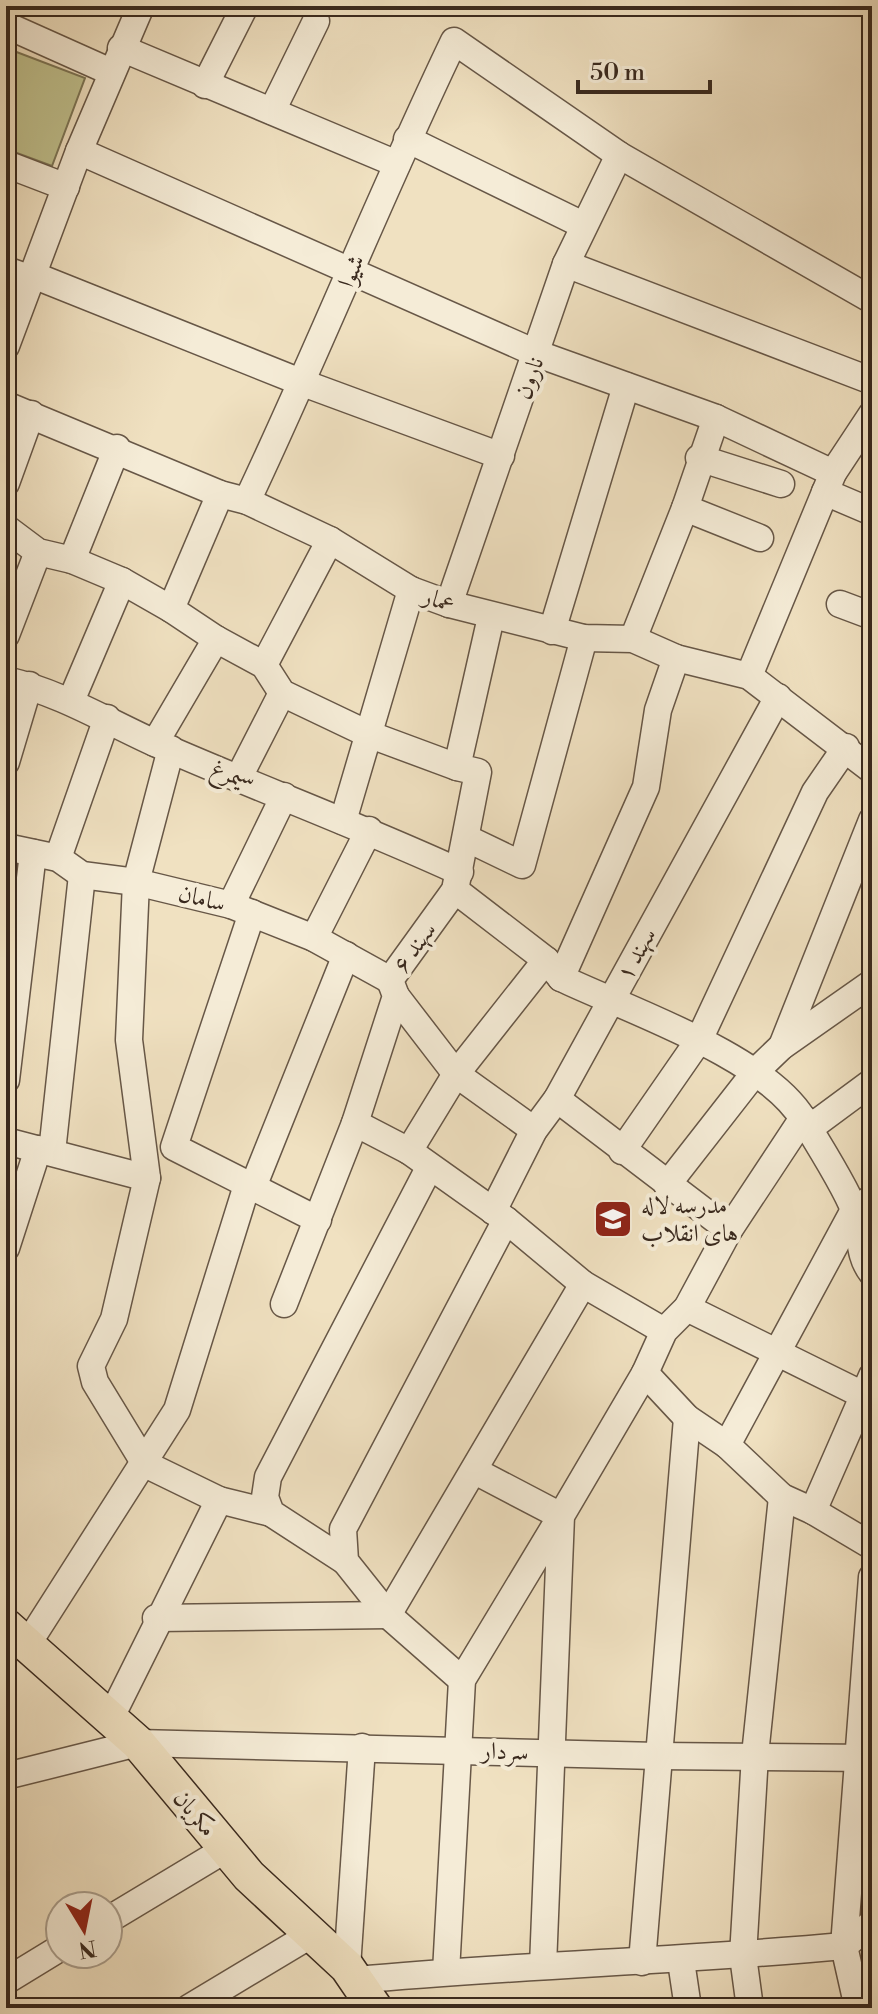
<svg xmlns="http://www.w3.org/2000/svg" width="878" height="2014" font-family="'Libre Bodoni',Amiri,serif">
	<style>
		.green { fill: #c0c18e; stroke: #7c7556; stroke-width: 2 }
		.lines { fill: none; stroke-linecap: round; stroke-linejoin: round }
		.minor-casing { stroke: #675747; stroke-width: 29 }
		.major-casing { stroke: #39291e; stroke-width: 37 }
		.minor { stroke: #f5ecd7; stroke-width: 26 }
		.major { stroke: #f0e1c1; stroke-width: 34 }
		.labels { text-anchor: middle; stroke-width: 8; stroke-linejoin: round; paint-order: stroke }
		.street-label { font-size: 24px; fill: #39291e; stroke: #f5ecd7 }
		.poi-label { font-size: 24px; fill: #39291e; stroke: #f5ecd7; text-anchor: start }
	</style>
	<rect width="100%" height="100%" fill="#f0e1c1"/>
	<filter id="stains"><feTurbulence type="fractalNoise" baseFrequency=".0025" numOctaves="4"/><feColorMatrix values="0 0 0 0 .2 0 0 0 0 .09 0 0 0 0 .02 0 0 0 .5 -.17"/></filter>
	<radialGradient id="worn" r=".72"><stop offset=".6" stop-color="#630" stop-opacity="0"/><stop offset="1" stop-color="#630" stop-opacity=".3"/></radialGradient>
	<polygon class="green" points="6,48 85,78 52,166 6,149"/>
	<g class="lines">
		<g class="minor-casing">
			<g id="minor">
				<polyline points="6,25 111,72"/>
				<polyline points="121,48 397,164"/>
				<polyline points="205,85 245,6"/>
				<polyline points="272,111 316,21"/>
				<polyline points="407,139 583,225"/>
				<polyline points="79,151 538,354 716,418 833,473"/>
				<polyline points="6,164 66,187"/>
				<polyline points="566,264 872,381"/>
				<polyline points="6,270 31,279"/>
				<polyline points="33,275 303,383 501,456"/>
				<polyline points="6,346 79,151 141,6"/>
				<polyline points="6,405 220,494 247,501 330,540 411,590 449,604 584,638 633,639 676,658 749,676 872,770"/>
				<polyline points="699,458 781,484"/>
				<polyline points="6,483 31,414"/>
				<polyline points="825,492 872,512"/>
				<path d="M247,501C319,349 381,193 454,41L619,155L872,300"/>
				<polyline points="685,508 760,538"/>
				<polyline points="6,528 38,552 72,560 122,581 171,609 216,639 264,665 282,693 368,734 457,767"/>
				<polyline points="72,560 117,448"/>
				<polyline points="449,604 566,264 619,155"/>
				<polyline points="840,604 872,616"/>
				<polyline points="171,609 220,494"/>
				<polyline points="552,631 626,386"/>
				<polyline points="6,635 38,552"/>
				<polyline points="633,639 685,508 716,418"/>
				<polyline points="264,665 330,540"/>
				<polyline points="749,676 833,473 872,414"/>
				<path d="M6,680C61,693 106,721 157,744C257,788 360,826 460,872"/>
				<polyline points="71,701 122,581"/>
				<polyline points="155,743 216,639"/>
				<polyline points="171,749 136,882 129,1040 147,1178 114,1319 91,1366 95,1382 145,1464 219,1500 271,1513"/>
				<polyline points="6,762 29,685"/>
				<polyline points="239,777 282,693"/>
				<polyline points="343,821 411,590"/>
				<polyline points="466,838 522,865 584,638"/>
				<polyline points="6,847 58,858 82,875 136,882 231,905 314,938 390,980"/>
				<polyline points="58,858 107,718"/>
				<path d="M455,890L546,960L561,978C628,1010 765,1056 803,1119C816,1140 846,1188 854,1210C862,1232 857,1254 872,1273"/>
				<polyline points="231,905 284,796"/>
				<polyline points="252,913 174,1147 318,1220"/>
				<polyline points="314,938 369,830"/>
				<polyline points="561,978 646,787 658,710 676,658"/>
				<polyline points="396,996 456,1074 534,1130"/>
				<polyline points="782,1046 872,820"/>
				<polyline points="6,1080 33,853"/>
				<polyline points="557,1099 729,1230"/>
				<polyline points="355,1123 409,1151 506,1220 583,1284 664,1331"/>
				<polyline points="807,1130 872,1082"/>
				<polyline points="6,1141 147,1178"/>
				<polyline points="409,1151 456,1074 546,960"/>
				<polyline points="622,1151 699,1040 815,792 846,747"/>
				<polyline points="52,1152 82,875"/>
				<polyline points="667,1185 756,1071 782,1046 872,983"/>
				<polyline points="253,1187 346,955"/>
				<polyline points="493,1211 534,1130 557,1099 778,697"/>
				<polyline points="6,1248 38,1149"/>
				<polyline points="284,1304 355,1123 396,996 390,980 455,890 478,772 457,767 491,617"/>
				<polyline points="687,1308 861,1394"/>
				<polyline points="645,1373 687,1418 727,1445 782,1497 813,1511 872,1546"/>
				<polyline points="727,1445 854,1210 872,1198"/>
				<polyline points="813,1511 872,1376"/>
				<polyline points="345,1561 271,1513 265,1497 268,1477 429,1168"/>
				<polyline points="388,1615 583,1284"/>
				<polyline points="156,1618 388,1615"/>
				<polyline points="27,1645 177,1410 247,1185"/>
				<polyline points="462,1680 388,1615 345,1561 343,1529 506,1220"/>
				<polyline points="110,1719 219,1500"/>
				<polyline points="6,1776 138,1743 657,1756 872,1758"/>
				<polyline points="108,1920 226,1849"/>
				<polyline points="844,1946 872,1923"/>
				<polyline points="681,1961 688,2008"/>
				<polyline points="642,1962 687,1418"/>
				<polyline points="543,1966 561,1516 645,1373 664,1331 687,1308 729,1230 803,1118"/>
				<polyline points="347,1967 362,1747"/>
				<polyline points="446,1972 462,1680 561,1516 475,1471"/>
				<path d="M356,1980C518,1965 682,1961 844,1946"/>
				<polyline points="6,1981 60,1948"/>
				<polyline points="189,2008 312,1934"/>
				<polyline points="750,2008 743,1956 755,1755 782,1497"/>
				<polyline points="858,2008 844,1946 872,1577"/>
			</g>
		</g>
		<g class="major-casing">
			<polyline id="major" points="6,1626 138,1743 249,1876 347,1967 375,2008"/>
		</g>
		<use href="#minor" class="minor"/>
		<use href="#major" class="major"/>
	</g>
	<defs>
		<g id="school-square" transform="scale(2)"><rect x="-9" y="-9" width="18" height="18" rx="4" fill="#8f2418" stroke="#f5ecd7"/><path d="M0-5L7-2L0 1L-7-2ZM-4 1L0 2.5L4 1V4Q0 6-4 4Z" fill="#fff"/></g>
	</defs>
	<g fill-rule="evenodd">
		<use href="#school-square" x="613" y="1219"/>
	</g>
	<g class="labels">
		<g class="street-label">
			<text transform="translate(351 271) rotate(-67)" y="8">شیوا</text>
			<text transform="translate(529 378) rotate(-70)" y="8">نارون</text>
			<text transform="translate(439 600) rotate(20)" y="8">عمار</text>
			<text transform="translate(233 775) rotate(23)" y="8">سیمرغ</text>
			<text transform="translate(202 898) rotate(14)" y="8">سامان</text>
			<text transform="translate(414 947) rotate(-54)" y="8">سهند ۶</text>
			<text transform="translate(636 954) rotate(-61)" y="8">سهند ۱</text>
			<text transform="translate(505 1751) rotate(2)" y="8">سردار</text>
			<text transform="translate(195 1813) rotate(50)" y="8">مکریان</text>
		</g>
		<g class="poi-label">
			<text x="641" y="1213">مدرسه لاله<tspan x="641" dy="28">های انقلاب</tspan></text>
		</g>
	</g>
	<rect width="878" height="2014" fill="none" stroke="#f0e1c1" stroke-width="32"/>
	<rect x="8" y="8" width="862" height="1998" fill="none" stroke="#39291e" stroke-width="4"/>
	<rect x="16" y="16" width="846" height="1982" fill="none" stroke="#39291e" stroke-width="2"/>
	<g transform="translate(84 1930) rotate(170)"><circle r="38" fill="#f5ecd7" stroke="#aa9e8d" stroke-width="2"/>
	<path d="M0-6L14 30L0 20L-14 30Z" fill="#8f2418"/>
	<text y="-12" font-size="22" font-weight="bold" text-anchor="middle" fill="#39291e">N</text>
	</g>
	<path d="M578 80v12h132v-12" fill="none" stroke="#39291e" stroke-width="4"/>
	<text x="590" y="80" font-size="24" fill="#39291e" stroke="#f5ecd7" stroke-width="6" paint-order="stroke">50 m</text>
	<rect width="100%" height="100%" filter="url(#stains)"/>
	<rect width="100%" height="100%" fill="url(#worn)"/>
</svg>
